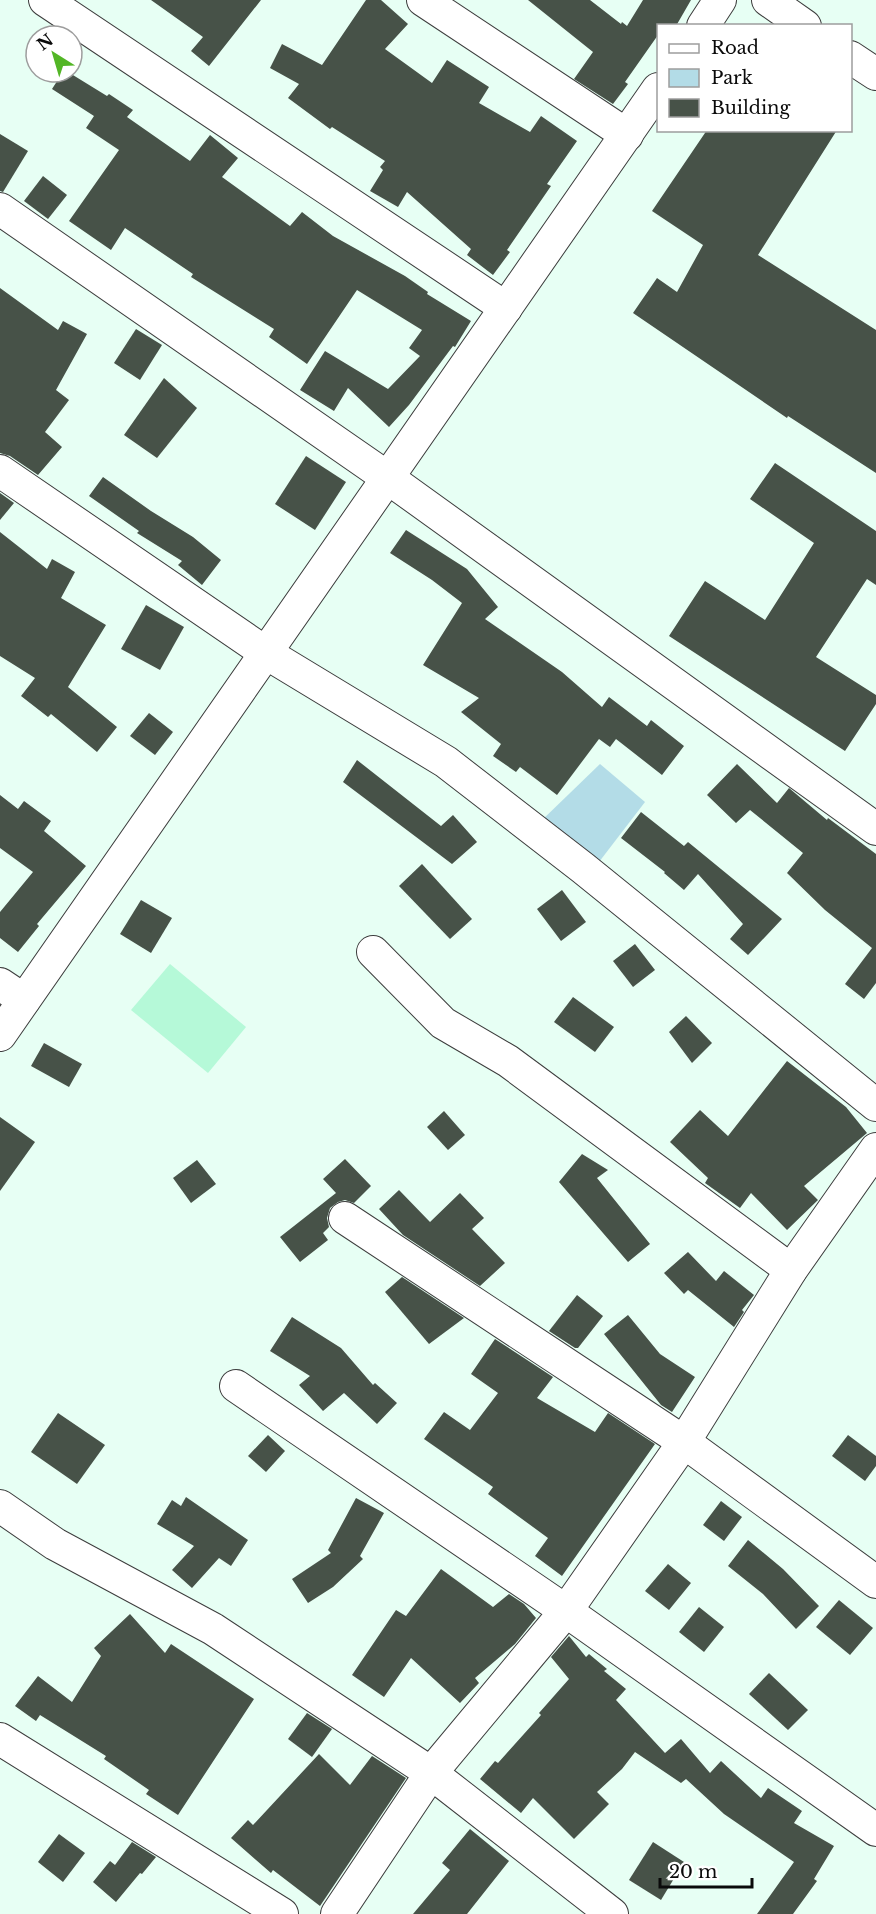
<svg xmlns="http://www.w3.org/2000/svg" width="876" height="1914" font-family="'Libre Baskerville',serif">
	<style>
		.green { fill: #b3dce7 }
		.sand { fill: #b5f9d8 }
		.building { fill: #475248 }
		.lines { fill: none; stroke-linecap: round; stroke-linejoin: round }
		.minor-casing { stroke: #3d3d3d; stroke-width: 34 }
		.minor { stroke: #fff; stroke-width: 32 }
	</style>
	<rect width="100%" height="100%" fill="#e7fff4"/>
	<polygon class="green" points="600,764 645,802 599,862 539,823"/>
	<polygon class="sand" points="170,964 246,1027 208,1073 131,1010"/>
	<g class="building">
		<polygon points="151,0 261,0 209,66 191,51 203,37"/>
		<polygon points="366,0 381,0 408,24 385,49 432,83 447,60 489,87 479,103 530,132 541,116 577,141 547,184 551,186 507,250 510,252 493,275 467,255 471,249 407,192 398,207 370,191 383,170 380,167 385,161 332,127 330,129 288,98 299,84 270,68 282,44 322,65"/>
		<polygon points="528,0 590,0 621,24 622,22 627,26 643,0 691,0 676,26 658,26 658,35 625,82 628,84 613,104 574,79 593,52"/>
		<polygon points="63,72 68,72 107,96 109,94 133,110 127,117 190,161 210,135 238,158 222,177 290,226 302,212 333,236 405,276 428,292 427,294 471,321 455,347 453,346 409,405 389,427 348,388 334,411 300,390 325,351 388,389 420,356 409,348 422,330 357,290 307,364 269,337 274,329 191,277 193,274 125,228 111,250 69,221 119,150 86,128 94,116 52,89"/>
		<polygon points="707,130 837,130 758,255 876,330 876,473 788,416 787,418 633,313 657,278 677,292 703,245 652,211"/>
		<polygon points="0,134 28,151 3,192 0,191"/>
		<polygon points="43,176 67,195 48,219 24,201"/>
		<polygon points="0,288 58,330 63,321 87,334 56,390 69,400 45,432 62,447 38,475 10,456 0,453"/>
		<polygon points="136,329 162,345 140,380 114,363"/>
		<polygon points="164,378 197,408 157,458 124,435"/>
		<polygon points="306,456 346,482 315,530 275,504"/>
		<polygon points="775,463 876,531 876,585 867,579 816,657 876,695 876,704 845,751 669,636 705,581 765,620 814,543 750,499"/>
		<polygon points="103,477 151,511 193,537 221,560 202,585 178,565 182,561 137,533 139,531 89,496"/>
		<polygon points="0,493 14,503 0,520"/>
		<polygon points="406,530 467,569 498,607 485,619 562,672 602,707 609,697 647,726 651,720 684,746 662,775 616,739 610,747 599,739 557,795 520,767 516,772 493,756 501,744 461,712 479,698 423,665 462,603 432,580 390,553"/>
		<polygon points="0,532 47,569 52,559 75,572 61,598 106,625 68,687 117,727 97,752 51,714 48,717 21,696 35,678 0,656"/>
		<polygon points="146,605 184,627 160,670 121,649"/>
		<polygon points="149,713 173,732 155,755 130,736"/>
		<polygon points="357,760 441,826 453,815 477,842 452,864 343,782"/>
		<polygon points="737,764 777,803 789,788 827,820 828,818 876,854 876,983 864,999 845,984 872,948 825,910 787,873 803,853 750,810 736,823 707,795"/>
		<polygon points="0,795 18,809 24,801 51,821 44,831 86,866 37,924 39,926 18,952 0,938 0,912 33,872 0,848"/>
		<polygon points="641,812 684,846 688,842 782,919 748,955 730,939 743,924 698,874 684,890 664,873 665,872 621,838"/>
		<polygon points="422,864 472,919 450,939 399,886"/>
		<polygon points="562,890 586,922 561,941 537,909"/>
		<polygon points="141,900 172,918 151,953 120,934"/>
		<polygon points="635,944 655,970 633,987 613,961"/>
		<polygon points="573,997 614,1027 595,1052 554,1022"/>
		<polygon points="686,1016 712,1043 692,1063 669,1032"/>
		<polygon points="44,1043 82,1064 69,1087 31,1066"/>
		<polygon points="787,1061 846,1107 867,1133 804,1186 818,1200 787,1230 751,1193 740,1208 705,1183 708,1178 670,1142 700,1110 728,1136"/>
		<polygon points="444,1111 465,1135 448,1150 427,1127"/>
		<polygon points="0,1117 35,1142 0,1191"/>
		<polygon points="582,1154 608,1170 597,1178 650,1244 628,1262 559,1182"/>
		<polygon points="345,1159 371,1186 354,1203 345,1200 338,1202 330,1208 327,1218 329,1227 323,1233 328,1240 300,1262 280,1237 336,1193 323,1179"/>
		<polygon points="197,1160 216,1184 191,1203 173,1178"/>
		<polygon points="399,1190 430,1222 460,1193 484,1218 472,1229 505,1263 480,1286 403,1235 379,1209"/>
		<polygon points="688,1252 716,1281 724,1271 754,1295 742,1310 744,1312 734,1327 688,1290 684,1294 664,1273"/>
		<polygon points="402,1277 464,1318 429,1344 385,1292"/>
		<polygon points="577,1295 603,1316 578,1348 575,1348 549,1331"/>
		<polygon points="628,1315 660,1354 695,1377 672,1412 661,1405 604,1334"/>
		<polygon points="292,1317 341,1348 373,1385 375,1383 397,1403 377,1424 344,1393 323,1411 299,1385 310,1376 270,1351"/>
		<polygon points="495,1339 553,1377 537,1398 595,1432 608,1413 655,1444 562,1576 535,1556 548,1538 488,1494 493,1487 424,1439 444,1412 470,1430 498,1393 471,1374"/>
		<polygon points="58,1413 105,1445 77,1484 31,1452"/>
		<polygon points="268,1435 285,1451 266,1472 248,1456"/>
		<polygon points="848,1435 876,1456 876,1466 865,1481 832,1456"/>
		<polygon points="186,1497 248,1540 231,1566 219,1558 192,1588 172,1570 194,1546 157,1524 172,1500 181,1506"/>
		<polygon points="356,1498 384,1513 360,1556 363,1559 333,1587 308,1603 292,1579 331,1553 328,1550"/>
		<polygon points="721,1501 742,1517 724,1541 703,1525"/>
		<polygon points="748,1540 783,1569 819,1606 796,1629 763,1594 728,1566"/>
		<polygon points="668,1564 691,1583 669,1610 645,1591"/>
		<polygon points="441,1569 493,1607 509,1594 524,1604 536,1618 515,1644 475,1678 479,1683 460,1703 411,1658 384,1697 352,1675 396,1610 406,1616"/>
		<polygon points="839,1600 873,1628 850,1655 816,1627"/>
		<polygon points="699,1607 724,1627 704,1652 679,1632"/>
		<polygon points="130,1614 165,1653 171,1644 254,1699 178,1815 146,1794 149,1790 104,1759 106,1756 40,1715 36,1721 15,1706 38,1676 72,1702 101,1656 94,1648"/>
		<polygon points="569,1636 586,1657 589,1654 607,1669 604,1671 626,1689 616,1700 665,1753 681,1739 710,1773 721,1761 761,1798 768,1788 802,1811 794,1823 834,1846 814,1879 817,1881 793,1914 757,1914 794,1862 724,1814 686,1779 681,1783 635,1752 622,1769 597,1792 609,1804 574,1839 533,1798 521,1813 480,1779 495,1761 498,1763 541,1715 539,1713 569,1679 551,1657"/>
		<polygon points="769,1673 808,1710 788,1730 749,1694"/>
		<polygon points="307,1713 332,1729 312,1757 288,1739"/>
		<polygon points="319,1754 350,1785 372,1756 406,1778 320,1906 273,1870 271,1873 231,1838 248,1820 253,1825"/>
		<polygon points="470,1829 509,1861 467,1914 413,1914 450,1870 442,1863"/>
		<polygon points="59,1834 85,1853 63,1882 38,1862"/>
		<polygon points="132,1842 156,1857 142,1874 140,1873 116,1902 93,1882 110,1861 115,1865"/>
		<polygon points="653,1842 684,1862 661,1900 629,1880"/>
	</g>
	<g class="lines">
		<g class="minor-casing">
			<g id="minor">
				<polyline points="45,0 506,308"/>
				<polyline points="423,0 627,135"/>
				<polyline points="768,0 805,26"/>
				<polyline points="703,26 720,0"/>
				<polyline points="850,57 876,74"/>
				<polyline points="0,209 388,478 876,829"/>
				<polyline points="0,471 266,653 446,762 583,868 876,1105"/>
				<polyline points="373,952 443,1023 508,1061 791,1270"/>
				<polyline points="0,984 24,1000"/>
				<polyline points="0,1035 658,89"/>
				<polyline points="345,1218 684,1442 876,1582"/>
				<polyline points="236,1386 566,1611 876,1830"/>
				<polyline points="0,1506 55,1544 213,1629 431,1773 612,1914"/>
				<polyline points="0,1739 282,1914"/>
				<polyline points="337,1914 431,1773 566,1611 684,1442 791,1270 876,1149"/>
			</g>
		</g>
		<use href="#minor" class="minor"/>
	</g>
	<rect x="657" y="24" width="195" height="108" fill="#ffffff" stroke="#9d9d9d" stroke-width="1.5"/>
	<rect x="669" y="44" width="30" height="9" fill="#ffffff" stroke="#9d9d9d" stroke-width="1.5"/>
	<text x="711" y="54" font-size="18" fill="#0a0a0a">Road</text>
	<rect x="669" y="69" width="30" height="18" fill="#b3dce7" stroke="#9d9d9d" stroke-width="1.5"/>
	<text x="711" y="84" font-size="18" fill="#0a0a0a">Park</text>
	<rect x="669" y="99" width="30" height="18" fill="#475248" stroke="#9d9d9d" stroke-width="1.5"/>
	<text x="711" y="114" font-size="18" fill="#0a0a0a">Building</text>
	<g transform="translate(54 54) rotate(323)"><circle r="28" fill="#ffffff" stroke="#9d9d9d" stroke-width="1.5"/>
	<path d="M0-4.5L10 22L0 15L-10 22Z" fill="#53b626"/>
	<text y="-9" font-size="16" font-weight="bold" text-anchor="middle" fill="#0a0a0a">N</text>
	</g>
	<path d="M660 1878v9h92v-9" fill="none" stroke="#0a0a0a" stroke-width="3"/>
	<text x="669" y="1878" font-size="18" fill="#0a0a0a" stroke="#ffffff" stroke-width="4.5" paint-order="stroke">20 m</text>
</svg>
